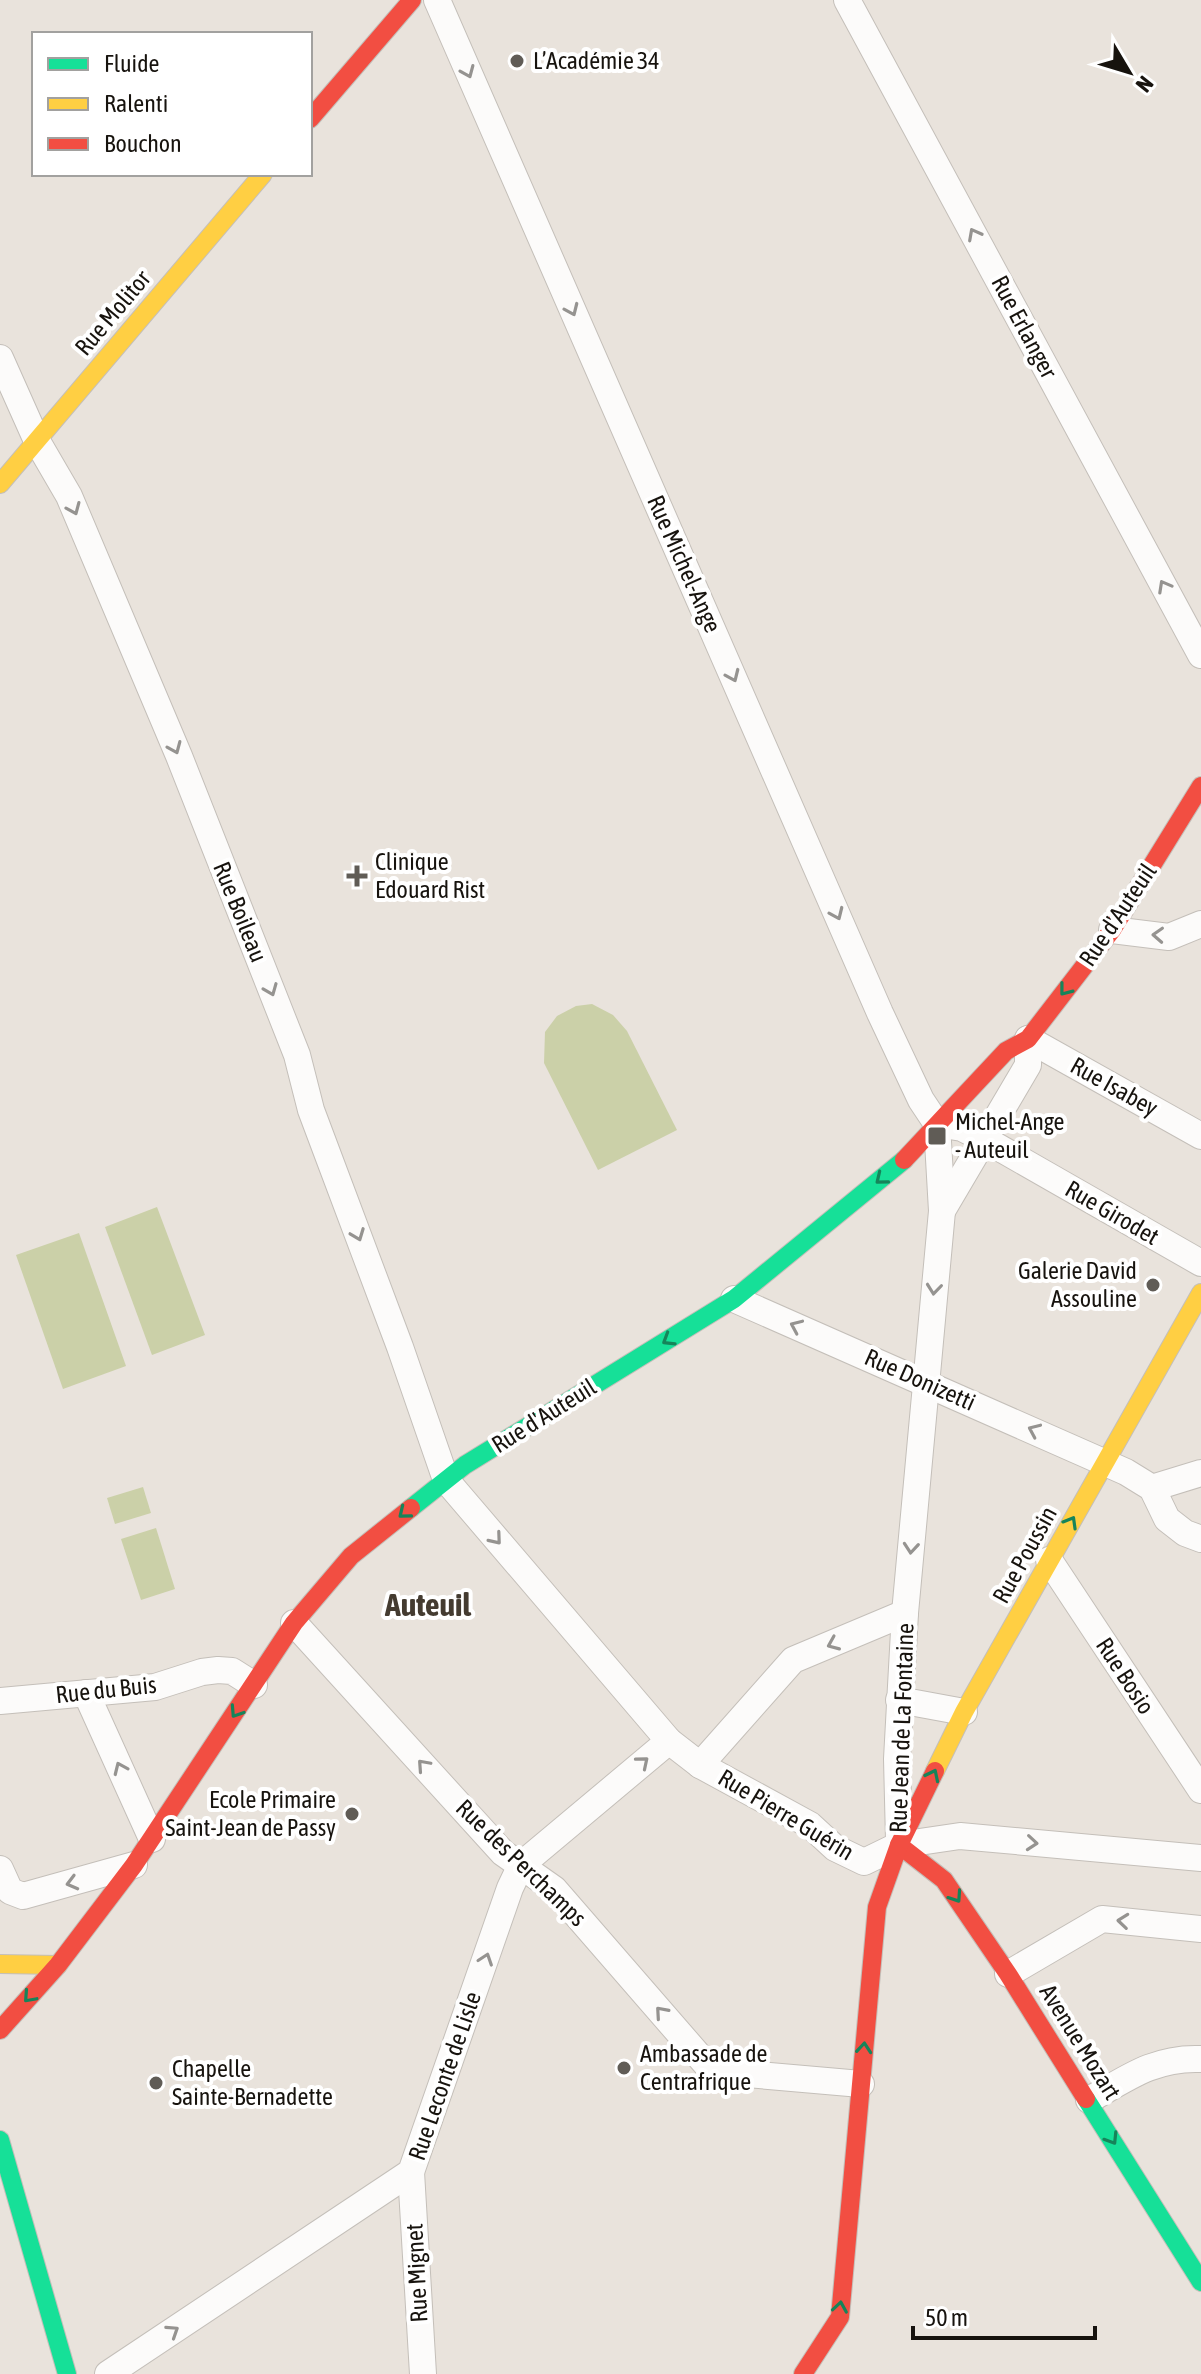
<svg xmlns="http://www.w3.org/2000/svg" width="1201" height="2374" font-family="'Asap Condensed',sans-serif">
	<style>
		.green { fill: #cbd0a8 }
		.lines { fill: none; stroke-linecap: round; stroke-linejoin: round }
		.street-casing { stroke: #c4bfb9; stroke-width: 28 }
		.fast-casing { stroke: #c4bfb9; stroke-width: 20 }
		.slow-casing { stroke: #c4bfb9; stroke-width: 20 }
		.jam-casing { stroke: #c4bfb9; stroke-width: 20 }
		.street { stroke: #fcfbfa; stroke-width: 26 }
		.fast { stroke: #16e098; stroke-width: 18 }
		.slow { stroke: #ffcf43; stroke-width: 18 }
		.jam { stroke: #f24e42; stroke-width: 18 }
		.oneway { stroke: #959390 }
		.oneway2 { stroke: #16845a }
		.poi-dot { fill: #605c56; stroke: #fff; stroke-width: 3 }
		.labels { text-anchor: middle; stroke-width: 8; stroke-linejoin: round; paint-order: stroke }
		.poi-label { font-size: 24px; fill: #17130e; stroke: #fff; text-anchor: start }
		.street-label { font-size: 24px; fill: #17130e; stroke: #fff }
		.district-label { font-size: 32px; font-weight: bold; fill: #443b30; stroke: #fff }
	</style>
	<rect width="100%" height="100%" fill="#e9e3dc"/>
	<g class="green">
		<polygon points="592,1004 613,1015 627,1031 677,1130 598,1170 544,1063 545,1032 557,1016 576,1006"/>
		<polygon points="157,1207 205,1335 152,1355 105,1227"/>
		<polygon points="79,1233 126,1366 63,1389 16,1255"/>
		<polygon points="143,1487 151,1513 115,1524 107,1498"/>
		<polygon points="156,1528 175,1589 141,1600 121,1539"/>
	</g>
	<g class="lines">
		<g class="street-casing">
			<g id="street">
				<polyline points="437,0 880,1013 921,1100 937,1124 942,1211 905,1613 897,1759 899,1840"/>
				<polyline points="847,0 1201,655"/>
				<polyline points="0,358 37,441 69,496 179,756 297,1055 311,1110 400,1347 446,1480 669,1741 700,1765 810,1825 835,1848 864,1862 899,1845 960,1836 1201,1858"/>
				<polyline points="1112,930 1169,937 1201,924"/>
				<polyline points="1028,1039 1201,1136"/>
				<polyline points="937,1124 962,1128 984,1139 1201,1263"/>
				<polyline points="942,1211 1028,1065 1028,1039"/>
				<polyline points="734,1299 1126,1472 1152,1488 1167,1519 1185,1533 1201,1539"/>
				<polyline points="1152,1488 1201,1473"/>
				<polyline points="1049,1560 1201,1790"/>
				<polyline points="294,1623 503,1853 554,1889 712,2071 861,2084"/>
				<polyline points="86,1693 152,1839"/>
				<polyline points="899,1700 964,1712"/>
				<polyline points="0,1701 155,1687 202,1672 218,1670 232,1671 254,1685"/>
				<polyline points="700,1765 793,1660 905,1613"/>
				<polyline points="0,1869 10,1891 23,1896 134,1865"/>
				<polyline points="1008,1974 1102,1919 1201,1929"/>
				<path d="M1089,2100C1127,2078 1155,2057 1201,2059"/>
				<polyline points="411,2172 423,2374"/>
				<polyline points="108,2374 411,2172 510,1888 521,1865 669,1741"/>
			</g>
		</g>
		<g class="fast-casing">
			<g id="fast">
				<polyline points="411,1508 465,1465 734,1299 904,1160"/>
				<polyline points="1086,2099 1201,2282"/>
				<polyline points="0,2140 67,2374"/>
			</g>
		</g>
		<g class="slow-casing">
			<g id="slow">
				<polyline points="0,484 263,174"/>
				<polyline points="935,1771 964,1712 1201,1293"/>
				<polyline points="0,1964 58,1965"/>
			</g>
		</g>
		<g class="jam-casing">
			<g id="jam">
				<polyline points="310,119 412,0"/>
				<polyline points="904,1160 1006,1051 1028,1039 1112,930 1201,786"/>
				<polyline points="899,1845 944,1880 1008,1974 1086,2099"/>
				<polyline points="0,2030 58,1965 134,1865 294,1623 351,1556 411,1508"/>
				<polyline points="803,2374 840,2317 877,1907 899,1845 935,1771"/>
			</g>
		</g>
		<use href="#street" class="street"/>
		<use href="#fast" class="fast"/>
		<use href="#slow" class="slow"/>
		<use href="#jam" class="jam"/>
	</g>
	<defs><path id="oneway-chevron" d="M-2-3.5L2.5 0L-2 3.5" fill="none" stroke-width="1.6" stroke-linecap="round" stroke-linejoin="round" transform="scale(2)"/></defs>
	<g class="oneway">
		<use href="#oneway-chevron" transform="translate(468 72) rotate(67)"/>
		<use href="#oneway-chevron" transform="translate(974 234) rotate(-118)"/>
		<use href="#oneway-chevron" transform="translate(572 310) rotate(66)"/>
		<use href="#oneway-chevron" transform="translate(74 509) rotate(67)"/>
		<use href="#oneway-chevron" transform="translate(1164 586) rotate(-119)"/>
		<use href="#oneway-chevron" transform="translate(733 676) rotate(66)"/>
		<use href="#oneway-chevron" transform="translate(175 748) rotate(67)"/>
		<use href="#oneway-chevron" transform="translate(837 914) rotate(66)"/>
		<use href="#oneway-chevron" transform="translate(1158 935) rotate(-177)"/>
		<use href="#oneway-chevron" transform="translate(271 990) rotate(68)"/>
		<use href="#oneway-chevron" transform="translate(358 1235) rotate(69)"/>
		<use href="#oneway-chevron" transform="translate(934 1289) rotate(96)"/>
		<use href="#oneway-chevron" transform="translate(796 1326) rotate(-156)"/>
		<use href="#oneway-chevron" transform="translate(1034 1430) rotate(-156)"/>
		<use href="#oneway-chevron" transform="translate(496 1539) rotate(50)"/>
		<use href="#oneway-chevron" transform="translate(911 1548) rotate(95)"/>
		<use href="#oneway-chevron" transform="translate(833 1644) rotate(157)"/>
		<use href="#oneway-chevron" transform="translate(643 1762) rotate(-40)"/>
		<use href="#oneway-chevron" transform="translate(423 1765) rotate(-132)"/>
		<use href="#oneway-chevron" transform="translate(120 1768) rotate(-114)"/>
		<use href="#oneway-chevron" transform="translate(1032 1843) rotate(5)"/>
		<use href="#oneway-chevron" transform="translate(72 1883) rotate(165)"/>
		<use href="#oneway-chevron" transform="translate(1123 1921) rotate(-174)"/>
		<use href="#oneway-chevron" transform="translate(486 1959) rotate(-71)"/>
		<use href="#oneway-chevron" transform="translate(661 2012) rotate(-131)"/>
		<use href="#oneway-chevron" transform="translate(173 2331) rotate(-33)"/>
	</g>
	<g class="oneway2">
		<use href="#oneway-chevron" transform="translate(1065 990) rotate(128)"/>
		<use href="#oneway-chevron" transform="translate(881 1179) rotate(141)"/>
		<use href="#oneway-chevron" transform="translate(668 1340) rotate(148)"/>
		<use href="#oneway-chevron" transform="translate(404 1513) rotate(141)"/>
		<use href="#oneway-chevron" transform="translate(1071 1522) rotate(-60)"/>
		<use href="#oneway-chevron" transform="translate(236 1712) rotate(123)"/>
		<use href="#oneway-chevron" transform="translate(933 1775) rotate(-64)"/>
		<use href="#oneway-chevron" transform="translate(956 1897) rotate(56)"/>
		<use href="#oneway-chevron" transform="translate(29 1997) rotate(132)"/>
		<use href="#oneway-chevron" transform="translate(864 2048) rotate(-85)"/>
		<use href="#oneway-chevron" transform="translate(1112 2139) rotate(58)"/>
		<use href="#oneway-chevron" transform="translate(840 2307) rotate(-81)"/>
	</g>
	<g class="poi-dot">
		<circle cx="517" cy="61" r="8"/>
		<path d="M353 864h8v8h8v8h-8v8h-8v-8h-8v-8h8z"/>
		<rect x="927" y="1126" width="20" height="20" rx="4"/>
		<circle cx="1153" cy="1285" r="8"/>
		<circle cx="352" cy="1814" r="8"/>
		<circle cx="624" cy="2068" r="8"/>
		<circle cx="156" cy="2083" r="8"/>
	</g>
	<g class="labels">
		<g class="poi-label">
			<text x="533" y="69">L’Académie 34</text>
			<text x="375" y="870">Clinique<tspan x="375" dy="28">Edouard Rist</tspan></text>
			<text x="955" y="1130">Michel-Ange<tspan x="955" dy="28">- Auteuil</tspan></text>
			<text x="1137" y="1279" text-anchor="end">Galerie David<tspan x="1137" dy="28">Assouline</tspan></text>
			<text x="336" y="1808" text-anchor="end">Ecole Primaire<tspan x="336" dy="28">Saint-Jean de Passy</tspan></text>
			<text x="640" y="2062">Ambassade de<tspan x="640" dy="28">Centrafrique</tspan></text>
			<text x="172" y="2077">Chapelle<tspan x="172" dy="28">Sainte-Bernadette</tspan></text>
		</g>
		<g class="street-label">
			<text transform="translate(113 313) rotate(-50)" y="8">Rue Molitor</text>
			<text transform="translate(1024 327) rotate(62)" y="8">Rue Erlanger</text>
			<text transform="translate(684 564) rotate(66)" y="8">Rue Michel-Ange</text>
			<text transform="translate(240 912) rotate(68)" y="8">Rue Boileau</text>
			<text transform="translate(1118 915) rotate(-56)" y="8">Rue d'Auteuil</text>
			<text transform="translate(1114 1087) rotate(29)" y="8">Rue Isabey</text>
			<text transform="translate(1112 1213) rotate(30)" y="8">Rue Girodet</text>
			<text transform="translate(920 1380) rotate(24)" y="8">Rue Donizetti</text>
			<text transform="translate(544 1416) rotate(-32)" y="8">Rue d'Auteuil</text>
			<text transform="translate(1025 1555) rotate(-61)" y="8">Rue Poussin</text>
			<text transform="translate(1125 1676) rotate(57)" y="8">Rue Bosio</text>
			<text transform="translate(106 1690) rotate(-6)" y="8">Rue du Buis</text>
			<text transform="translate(902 1728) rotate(-88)" y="8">Rue Jean de La Fontaine</text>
			<text transform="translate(786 1815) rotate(31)" y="8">Rue Pierre Guérin</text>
			<text transform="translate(521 1863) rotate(44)" y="8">Rue des Perchamps</text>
			<text transform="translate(1080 2042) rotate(58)" y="8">Avenue Mozart</text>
			<text transform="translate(445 2076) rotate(-71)" y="8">Rue Leconte de Lisle</text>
			<text transform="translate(417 2273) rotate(-93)" y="8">Rue Mignet</text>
		</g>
		<g class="district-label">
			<text x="428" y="1616">Auteuil</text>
		</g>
	</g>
	<rect x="32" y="32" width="280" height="144" fill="#ffffff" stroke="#a2a19f" stroke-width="2"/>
	<rect x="48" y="58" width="40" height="12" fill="#16e098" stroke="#a2a19f" stroke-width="2"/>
	<text x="104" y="72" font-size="24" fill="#17130e">Fluide</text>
	<rect x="48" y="98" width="40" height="12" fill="#ffcf43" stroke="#a2a19f" stroke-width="2"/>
	<text x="104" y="112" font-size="24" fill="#17130e">Ralenti</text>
	<rect x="48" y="138" width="40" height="12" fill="#f24e42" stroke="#a2a19f" stroke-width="2"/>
	<text x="104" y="152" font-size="24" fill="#17130e">Bouchon</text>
	<g transform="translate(1129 72) rotate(128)" stroke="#ffffff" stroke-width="6" paint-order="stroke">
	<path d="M0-6L14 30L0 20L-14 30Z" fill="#17130e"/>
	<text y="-12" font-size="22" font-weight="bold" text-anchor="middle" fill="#17130e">N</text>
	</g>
	<path d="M913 2326v12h182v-12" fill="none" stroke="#17130e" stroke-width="4"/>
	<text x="925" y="2326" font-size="24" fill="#17130e" stroke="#ffffff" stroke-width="6" paint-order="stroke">50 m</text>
</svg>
